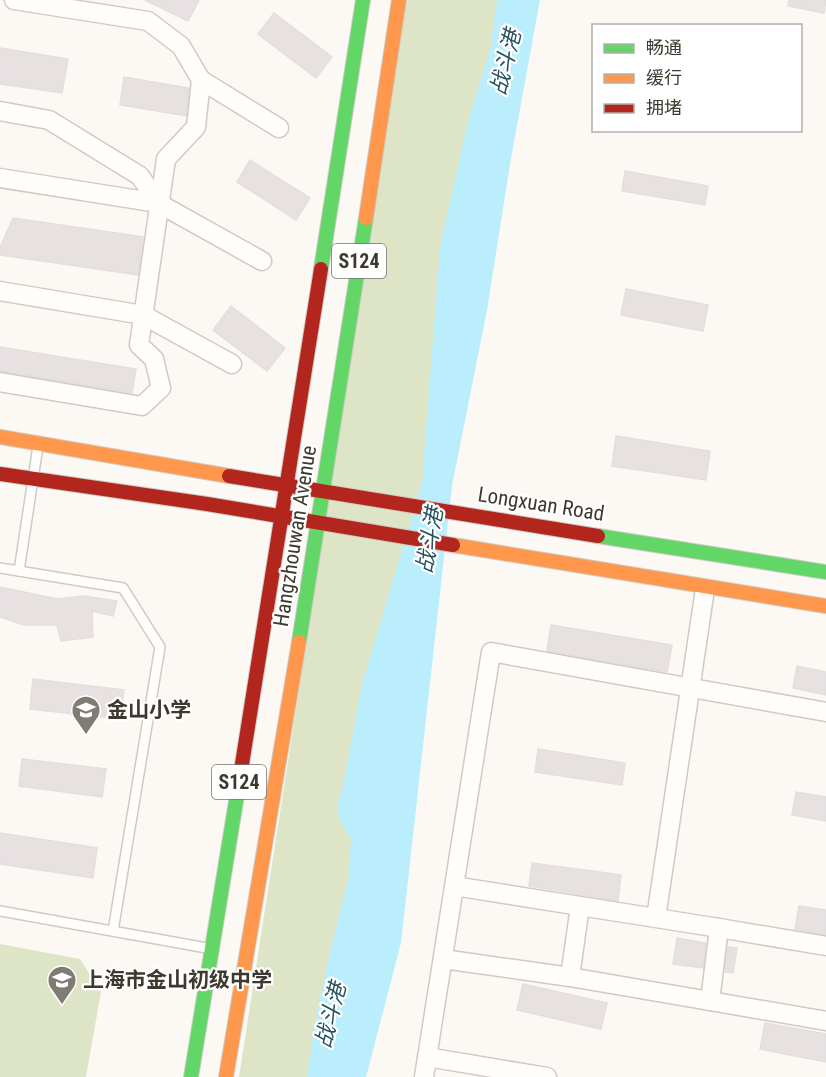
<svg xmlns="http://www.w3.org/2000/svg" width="826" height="1077" font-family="'Roboto Condensed','Noto Sans SC',sans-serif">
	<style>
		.green { fill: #dee4c6 }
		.water { fill: #baeefc }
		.building { fill: #e7e1e1; stroke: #e4dedf; stroke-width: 1.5 }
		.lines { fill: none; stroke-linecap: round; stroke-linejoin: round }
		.lane-casing { stroke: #cecbc5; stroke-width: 12 }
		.street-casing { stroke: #cecbc5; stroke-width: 21 }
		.fast-casing { stroke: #cecbc5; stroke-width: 16 }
		.slow-casing { stroke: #cecbc5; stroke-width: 16 }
		.jam-casing { stroke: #cecbc5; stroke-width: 16 }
		.lane { stroke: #fffefd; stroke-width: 9 }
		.street { stroke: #fffefd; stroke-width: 18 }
		.fast { stroke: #63d668; stroke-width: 14 }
		.slow { stroke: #ff974d; stroke-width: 14 }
		.jam { stroke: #b3261e; stroke-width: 14 }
		.labels { text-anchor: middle; stroke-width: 4.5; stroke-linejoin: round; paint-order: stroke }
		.shield { fill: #fff; stroke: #77746d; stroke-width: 1.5 }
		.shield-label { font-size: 20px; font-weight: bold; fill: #3d392f }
		.street-label { font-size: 21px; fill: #3d392f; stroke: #fff }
		.poi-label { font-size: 21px; font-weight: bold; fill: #3d392f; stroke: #fff; text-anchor: start }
		.water-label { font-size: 22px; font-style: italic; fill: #27535f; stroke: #fff }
	</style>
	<rect width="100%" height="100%" fill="#fcf9f4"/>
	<g class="green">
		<polygon points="406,0 502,0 427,485 313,1077 239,1077"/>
		<polygon points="0,944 80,959 101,992 86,1077 0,1077"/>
	</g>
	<polygon class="water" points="497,0 540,0 510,164 487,310 452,486 401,943 366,1077 307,1077 313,1034 327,965 349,875 351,839 339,818 337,805 343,787 361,688 422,483 440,247 468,121 490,50"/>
	<g class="building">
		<polygon points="145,0 199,0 188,21"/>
		<polygon points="789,0 826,0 824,13 788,6"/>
		<polygon points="274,13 332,57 316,78 258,34"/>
		<polygon points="0,48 68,59 62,93 0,84"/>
		<polygon points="124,77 189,88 186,116 120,105"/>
		<polygon points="250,160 310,198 296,220 237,182"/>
		<polygon points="625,171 708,186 705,205 622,191"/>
		<polygon points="13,218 143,237 138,275 0,255 0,248"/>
		<polygon points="626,289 708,305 703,331 621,315"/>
		<polygon points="231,306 285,348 267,371 213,330"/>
		<polygon points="0,347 136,369 132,393 0,371"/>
		<polygon points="616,436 710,451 706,480 612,466"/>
		<polygon points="0,587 57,599 85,596 117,601 113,616 92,611 93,637 61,641 57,625 24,625 0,617"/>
		<polygon points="551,625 672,645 667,672 547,651"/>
		<polygon points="797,666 826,672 826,695 793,688"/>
		<polygon points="33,679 124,690 120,719 30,709"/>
		<polygon points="538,749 625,763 622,785 535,772"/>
		<polygon points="22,759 106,769 102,797 19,786"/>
		<polygon points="796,792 826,797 826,821 792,815"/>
		<polygon points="0,833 97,848 93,878 0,864"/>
		<polygon points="532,863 621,875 618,901 529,886"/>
		<polygon points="799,906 826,910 826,935 795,929"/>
		<polygon points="677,938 706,943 703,968 673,964"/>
		<polygon points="728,947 737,948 733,973 725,972"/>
		<polygon points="523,984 607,1003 601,1029 517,1010"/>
		<polygon points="765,1023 826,1034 826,1062 760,1049"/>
	</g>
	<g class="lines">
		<g class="lane-casing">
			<g id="lane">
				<polyline points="0,568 123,588 160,647 113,931"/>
				<polyline points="19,571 38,446"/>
				<polyline points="0,911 207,948"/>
			</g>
		</g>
		<g class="street-casing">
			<g id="street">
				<polyline points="201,80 279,128"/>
				<polyline points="0,111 49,120 140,176 158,203"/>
				<polyline points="0,178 158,203 262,261"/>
				<polyline points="0,291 143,315 232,364"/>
				<polyline points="0,382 142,406 161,388 154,359 139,345 166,159 196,127 201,80 181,46 148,21 14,0"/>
				<polyline points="454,886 580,906"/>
				<polyline points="656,918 719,928 710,1001 570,977 580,906 656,918 705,589"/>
				<polyline points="719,928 826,946"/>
				<polyline points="443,959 570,977"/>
				<polyline points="710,1001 826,1021"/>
				<polyline points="427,1057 547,1077"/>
				<polyline points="424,1077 491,652 826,712"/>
			</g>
		</g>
		<g class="fast-casing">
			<g id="fast">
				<polyline points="321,269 363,0"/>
				<polyline points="598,536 826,572"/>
				<polyline points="299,642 366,218"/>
				<polyline points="191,1077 239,783"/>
			</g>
		</g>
		<g class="slow-casing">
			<g id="slow">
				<polyline points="366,218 399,0"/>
				<polyline points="0,437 229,476"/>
				<polyline points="453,545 826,606"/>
				<polyline points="226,1077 299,642"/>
			</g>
		</g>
		<g class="jam-casing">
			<g id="jam">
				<polyline points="0,474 207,504 453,545"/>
				<polyline points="229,476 598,536"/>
				<polyline points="239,783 321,269"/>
			</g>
		</g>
		<use href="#lane" class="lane"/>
		<use href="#street" class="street"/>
		<use href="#fast" class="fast"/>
		<use href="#slow" class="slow"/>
		<use href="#jam" class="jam"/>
	</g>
	<defs>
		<g id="school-pin" transform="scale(1.5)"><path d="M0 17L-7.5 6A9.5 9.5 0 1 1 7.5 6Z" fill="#807c74" stroke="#fff"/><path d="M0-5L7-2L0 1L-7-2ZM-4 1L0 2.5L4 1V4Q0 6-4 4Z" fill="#fff"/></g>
	</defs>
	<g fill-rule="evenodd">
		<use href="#school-pin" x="86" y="710"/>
		<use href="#school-pin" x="62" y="980"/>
	</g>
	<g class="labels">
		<g class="shield">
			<rect x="332" y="244" width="54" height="34" rx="4.5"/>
			<rect x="212" y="765" width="54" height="34" rx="4.5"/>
		</g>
		<g class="shield-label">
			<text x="359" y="268">S124</text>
			<text x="239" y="789">S124</text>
		</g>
		<g class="street-label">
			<text transform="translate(541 504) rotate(9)" y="7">Longxuan Road</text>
			<text transform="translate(295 536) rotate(-81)" y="7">Hangzhouwan Avenue</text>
		</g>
		<g class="poi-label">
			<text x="107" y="717">金山小学</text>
			<text x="83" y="987">上海市金山初级中学</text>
		</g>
		<g class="water-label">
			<text transform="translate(505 62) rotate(-76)" y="8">战斗港</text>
			<text transform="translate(429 540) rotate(-80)" y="8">战斗港</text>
			<text transform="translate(330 1015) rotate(-76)" y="8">战斗港</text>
		</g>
	</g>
	<rect x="592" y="24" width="210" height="108" fill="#ffffff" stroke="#b1b0ac" stroke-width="1.5"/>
	<rect x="604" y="44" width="30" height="9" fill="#63d668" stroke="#b1b0ac" stroke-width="1.5"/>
	<text x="646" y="54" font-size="18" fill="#3d392f">畅通</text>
	<rect x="604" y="74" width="30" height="9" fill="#ff974d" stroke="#b1b0ac" stroke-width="1.5"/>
	<text x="646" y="84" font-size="18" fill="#3d392f">缓行</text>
	<rect x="604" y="104" width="30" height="9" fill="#b3261e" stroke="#b1b0ac" stroke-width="1.5"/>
	<text x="646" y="114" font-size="18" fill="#3d392f">拥堵</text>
</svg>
